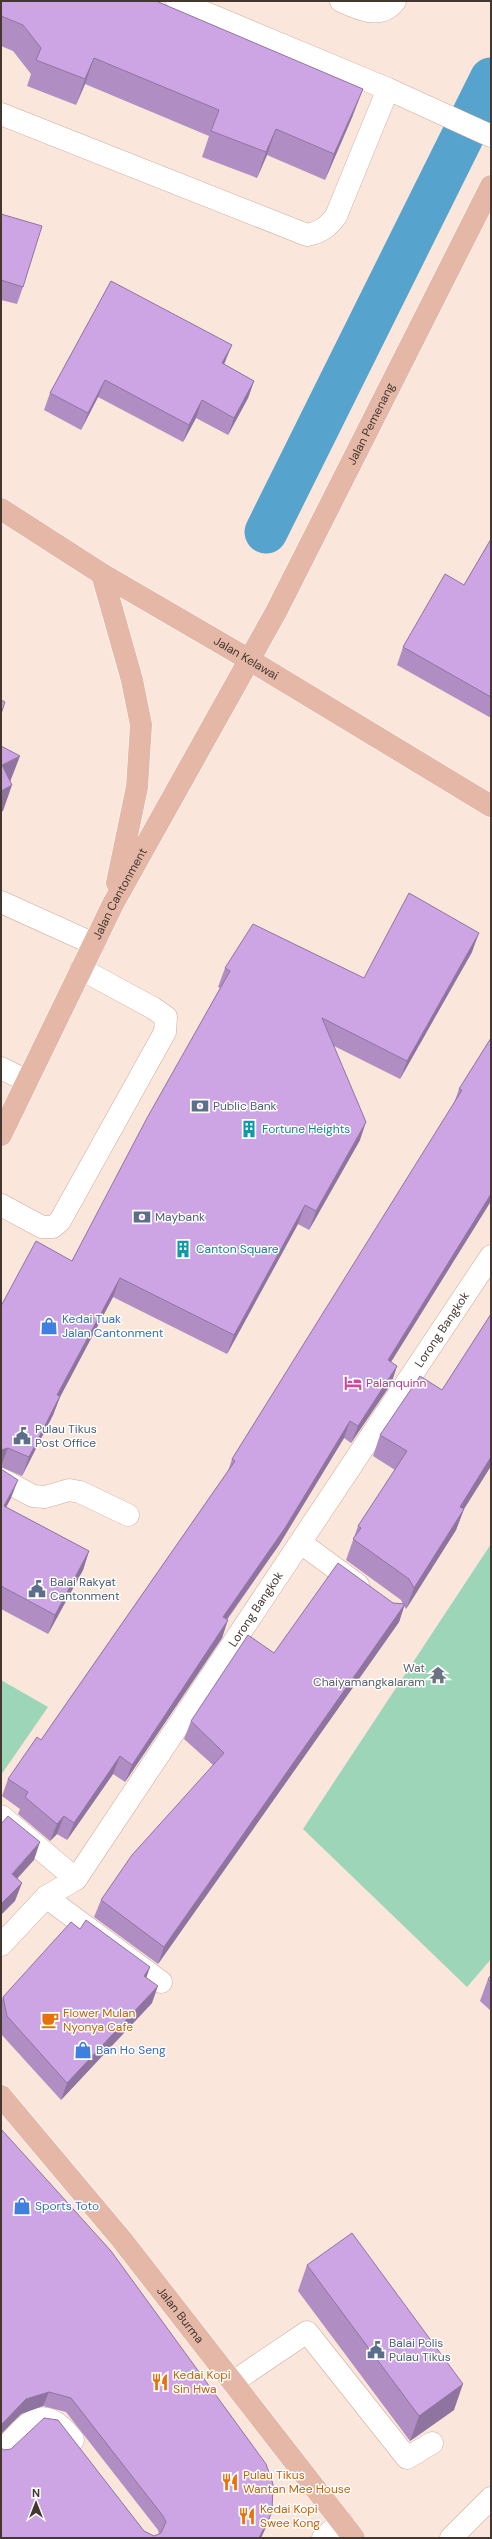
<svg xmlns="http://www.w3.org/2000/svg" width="492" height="2539" font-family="'DM Sans',sans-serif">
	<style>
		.green { fill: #9cd5b8 }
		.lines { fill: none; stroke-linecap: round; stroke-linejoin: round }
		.canal { stroke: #56a3cd; stroke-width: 43 }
		.minor-casing { stroke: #cdac9a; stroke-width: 23 }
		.major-casing { stroke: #fff; stroke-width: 23 }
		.minor { stroke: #fff; stroke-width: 22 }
		.major { stroke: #e4b7a7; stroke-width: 22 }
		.wall { fill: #b08ec4 }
		.shaded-wall { fill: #9074a0 }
		.building { fill: #cda5e4; stroke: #9074a0 }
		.labels { text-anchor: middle; stroke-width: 3; stroke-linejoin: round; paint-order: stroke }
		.street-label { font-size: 12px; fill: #443730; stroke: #fff }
		.service-label { font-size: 12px; fill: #4e5e75; stroke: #fff; text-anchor: start }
		.culture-label { font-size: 12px; fill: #0d838f; stroke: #fff; text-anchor: start }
		.shop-label { font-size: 12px; fill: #366cbe; stroke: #fff; text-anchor: start }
		.hotel-label { font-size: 12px; fill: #b23c85; stroke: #fff; text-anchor: start }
		.worship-label { font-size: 12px; fill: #5b616d; stroke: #fff; text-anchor: end }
		.food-label { font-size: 12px; fill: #c56008; stroke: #fff; text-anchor: start }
	</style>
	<rect width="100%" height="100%" fill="#fbe6db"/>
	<g class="green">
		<polygon points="491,1544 491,1959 467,1987 303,1829"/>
		<polygon points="1,1680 48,1707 1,1775"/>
	</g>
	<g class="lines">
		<polyline class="canal" points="266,532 491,79"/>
		<g class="minor-casing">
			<g id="minor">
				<polyline points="177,1 388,89 491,136"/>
				<path d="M341,1C358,9 381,20 395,1"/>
				<path d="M1,114L307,235C321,232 328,227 336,216L388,89"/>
				<polyline points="1,902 94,944"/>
				<polyline points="1,1068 27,1081"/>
				<polyline points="1,1205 42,1227 53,1227 60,1221 165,1032 166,1017 153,1008 81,969"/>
				<polyline points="1,1479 33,1496 45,1497 69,1490 80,1492 128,1515"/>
				<polyline points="301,1543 358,1585"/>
				<polyline points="1,1816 76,1879"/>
				<polyline points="46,1897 161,1982"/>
				<path id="s1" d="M1,1945L46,1897L76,1879L491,1256"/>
				<polyline points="233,2382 307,2332 407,2458 432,2443"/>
				<path d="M1,2452C28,2423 42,2399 73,2440"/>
				<polyline points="323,2538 342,2522"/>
				<polyline points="451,2538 491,2498"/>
			</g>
		</g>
		<g class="major-casing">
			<g id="major">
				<path id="s2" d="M1,509L102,574L248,659L491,806"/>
				<polyline points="102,574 132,680 141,725 137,787 117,883"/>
				<path id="s3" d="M1,1135L113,904L276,612L491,186"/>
				<path id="s4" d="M1,2096L122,2240L354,2538"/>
			</g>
		</g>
		<use href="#minor" class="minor"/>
		<use href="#major" class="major"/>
	</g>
	<g class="wall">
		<polygon points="1,1 353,115 325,180 267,155 257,178 202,157 209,136 85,84 76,105 27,86 31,74 13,51 1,46"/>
		<polygon points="1,214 23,287 17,304 1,300"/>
		<polygon points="111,281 225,362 224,364 254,381 248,398 228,435 196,418 183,442 98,397 81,430 44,410 50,393"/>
		<polygon points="491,539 491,718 397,665 403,647 464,585"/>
		<polygon points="472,952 400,1079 334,1046 360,1140 309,1230 298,1224 227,1354 113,1297 60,1397 53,1415 22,1476 1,1467 1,1306 72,1261 220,988 218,987 225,968 364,978"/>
		<polygon points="491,1038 491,1201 391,1362 397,1366 391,1384 351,1443 344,1438 279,1545 227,1620 222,1638 125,1782 113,1774 67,1840 57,1834 50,1841 18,1814 20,1809 2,1796 8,1779 41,1740 228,1471 232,1459 453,1106 459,1089"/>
		<polygon points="491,1314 491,1466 464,1509 456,1530 406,1609 404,1606 399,1622 158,1964 94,1917 101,1900 213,1765 184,1739 191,1721 274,1653 393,1603 403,1604 401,1600 346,1560 358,1526 395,1470 373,1456 380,1435 442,1390"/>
		<polygon points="1,1469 11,1498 6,1507 89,1551 83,1570 48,1634 1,1609"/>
		<polygon points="80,1929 146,1977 152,2003 61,2100 1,2034 1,2003 3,1997"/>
		<polygon points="491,1975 491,2011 480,2001 488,1979"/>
		<polygon points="1,2129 272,2512 266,2527 261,2538 1,2538 4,2450 144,2531 154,2536 159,2534 158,2530 66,2412 43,2406 21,2414 1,2434"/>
		<polygon points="307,2265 454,2410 410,2441 298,2291"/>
	</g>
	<g class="shaded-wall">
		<polygon points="94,58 85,84 76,105 85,79"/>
		<polygon points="363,89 353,115 325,180 334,154"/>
		<polygon points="276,129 267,155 257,178 266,152"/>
		<polygon points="232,345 225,362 216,380 222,363"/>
		<polygon points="105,380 98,397 81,430 88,413"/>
		<polygon points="254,381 248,398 228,435 234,418"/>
		<polygon points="202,400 196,418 183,442 189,425"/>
		<polygon points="20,756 10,782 2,765"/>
		<polygon points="12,785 3,811 1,812 1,791"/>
		<polygon points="479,933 472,952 400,1079 407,1061"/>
		<polygon points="366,1122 360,1140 309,1230 316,1211"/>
		<polygon points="491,1194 491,1201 381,1378 388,1360"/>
		<polygon points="305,1205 298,1224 227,1354 234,1335"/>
		<polygon points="120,1278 113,1297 60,1397 53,1415 22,1476 29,1457 57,1395"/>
		<polygon points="397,1366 391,1384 351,1443 358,1426"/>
		<polygon points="350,1421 344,1438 279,1545 216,1634 223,1617"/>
		<polygon points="8,1448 1,1466 1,1450"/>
		<polygon points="491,1457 491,1466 452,1528 460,1507"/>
		<polygon points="18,1480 11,1498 1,1517 4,1506"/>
		<polygon points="464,1509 456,1530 406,1609 414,1588"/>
		<polygon points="89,1551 83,1570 48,1634 55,1615"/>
		<polygon points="405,1604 399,1622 158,1964 164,1947"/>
		<polygon points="228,1620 222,1638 125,1782 132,1765"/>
		<polygon points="120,1756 113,1774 67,1840 74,1823"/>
		<polygon points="64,1816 57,1834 50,1841 57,1824"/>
		<polygon points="40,1842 34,1860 6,1891 12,1874"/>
		<polygon points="22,1883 15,1901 1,1915 1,1904"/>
		<polygon points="150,1967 144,1985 144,1976"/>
		<polygon points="158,1986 152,2003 61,2100 67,2083"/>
		<polygon points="463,2384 454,2410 410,2441 419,2416"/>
		<polygon points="49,2392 43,2406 21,2414 1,2434 1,2425 26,2399"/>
		<polygon points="272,2512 266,2527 261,2538 259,2538"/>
	</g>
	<g class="building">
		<polygon points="1,1 156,1 363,89 334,154 276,129 266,152 211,131 219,110 94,58 85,79 36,60 41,48 23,25 1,16"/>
		<polygon points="1,214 42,226 23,287 1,280"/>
		<polygon points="111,281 232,345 222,363 254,381 234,418 202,400 189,425 105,380 88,413 50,393"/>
		<polygon points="491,539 491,697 403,647 445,574 464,585"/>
		<polygon points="1,700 5,702 1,714"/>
		<polygon points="1,746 20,756 2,765 12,785 1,791"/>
		<polygon points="409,893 479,933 407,1061 322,1018 366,1122 316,1211 305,1205 234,1335 120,1278 57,1395 60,1396 29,1457 8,1448 1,1450 1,1306 36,1241 72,1261 147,1118 230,971 225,968 253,924 364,978"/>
		<polygon points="491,1038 491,1194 388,1360 397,1366 358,1426 350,1421 285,1528 223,1617 228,1620 132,1765 120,1756 74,1823 64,1816 57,1824 25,1797 28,1792 8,1779 37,1737 41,1740 235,1461 232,1459 462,1090 459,1089"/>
		<polygon points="491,1314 491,1457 460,1507 464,1509 414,1588 409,1579 353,1539 361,1528 358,1526 407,1451 380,1435 420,1376 442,1390"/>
		<polygon points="1,1469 18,1480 4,1506 89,1551 55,1615 1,1586"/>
		<polygon points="338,1563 393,1603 405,1604 164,1947 101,1900 132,1855 224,1753 191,1721 248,1635 274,1653"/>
		<polygon points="8,1816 40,1842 12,1874 22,1883 1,1904 1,1824"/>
		<polygon points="86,1920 150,1967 144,1976 158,1986 67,2083 7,2016 3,1997 71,1922 80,1929"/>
		<polygon points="491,1975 491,1982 488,1979"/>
		<polygon points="1,2129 111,2251 266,2464 273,2484 272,2512 259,2538 1,2538 1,2448 4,2450 11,2449 44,2418 58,2420 144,2531 154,2536 161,2533 166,2522 163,2516 71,2398 49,2392 26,2399 1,2425"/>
		<polygon points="352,2233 463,2384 419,2416 307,2265"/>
	</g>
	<defs>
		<g id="bank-bare" transform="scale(1.38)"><path d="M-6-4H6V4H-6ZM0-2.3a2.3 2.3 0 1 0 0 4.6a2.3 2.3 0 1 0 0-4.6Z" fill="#5c6f8a" stroke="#fff" stroke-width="2.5" paint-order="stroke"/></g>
		<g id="building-bare" transform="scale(1.38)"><path d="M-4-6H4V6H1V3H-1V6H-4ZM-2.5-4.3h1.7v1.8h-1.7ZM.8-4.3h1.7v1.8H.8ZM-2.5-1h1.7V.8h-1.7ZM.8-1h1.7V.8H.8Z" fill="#0f9aa8" stroke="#fff" stroke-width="2.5" paint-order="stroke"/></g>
		<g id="shop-bare" transform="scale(1.38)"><path d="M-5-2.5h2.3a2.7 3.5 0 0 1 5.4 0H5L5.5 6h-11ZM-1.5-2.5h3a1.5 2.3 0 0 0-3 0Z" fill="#3f7fe0" stroke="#fff" stroke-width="2.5" paint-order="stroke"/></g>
		<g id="hotel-bare" transform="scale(1.38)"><path d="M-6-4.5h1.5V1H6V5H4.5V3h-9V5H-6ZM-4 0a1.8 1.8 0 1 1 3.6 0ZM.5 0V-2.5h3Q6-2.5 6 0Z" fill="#d1479c" stroke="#fff" stroke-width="2.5" paint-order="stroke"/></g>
		<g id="civic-bare" transform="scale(1.38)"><path d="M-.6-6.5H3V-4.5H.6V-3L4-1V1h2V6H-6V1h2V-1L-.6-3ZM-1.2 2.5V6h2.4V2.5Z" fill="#5c6f8a" stroke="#fff" stroke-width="2.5" paint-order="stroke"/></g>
		<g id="temple-bare" transform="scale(1.38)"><path d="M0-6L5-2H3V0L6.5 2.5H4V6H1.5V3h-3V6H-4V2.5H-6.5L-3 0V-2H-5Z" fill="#6b7280" stroke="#fff" stroke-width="2.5" paint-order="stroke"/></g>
		<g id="cafe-bare" transform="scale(1.38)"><path d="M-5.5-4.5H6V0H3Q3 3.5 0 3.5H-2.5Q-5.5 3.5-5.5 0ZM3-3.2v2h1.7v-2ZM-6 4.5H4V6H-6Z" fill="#e8710a" stroke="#fff" stroke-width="2.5" paint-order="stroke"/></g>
		<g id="restaurant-bare" transform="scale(1.38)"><path d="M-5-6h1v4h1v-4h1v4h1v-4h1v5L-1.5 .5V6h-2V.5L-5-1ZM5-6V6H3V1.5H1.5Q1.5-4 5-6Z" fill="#e8710a" stroke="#fff" stroke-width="2.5" paint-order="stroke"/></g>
	</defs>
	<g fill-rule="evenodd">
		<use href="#bank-bare" x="200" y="1106"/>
		<use href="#building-bare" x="249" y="1129"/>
		<use href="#bank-bare" x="142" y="1217"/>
		<use href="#building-bare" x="183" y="1249"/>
		<use href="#shop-bare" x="49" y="1326"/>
		<use href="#hotel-bare" x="353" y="1383"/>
		<use href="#civic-bare" x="22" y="1436"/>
		<use href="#civic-bare" x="37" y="1589"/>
		<use href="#temple-bare" x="438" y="1675"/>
		<use href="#cafe-bare" x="50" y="2020"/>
		<use href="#shop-bare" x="83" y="2050"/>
		<use href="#shop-bare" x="22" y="2206"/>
		<use href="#civic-bare" x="376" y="2350"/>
		<use href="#restaurant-bare" x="160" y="2382"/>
		<use href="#restaurant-bare" x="230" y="2482"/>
		<use href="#restaurant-bare" x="247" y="2516"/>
	</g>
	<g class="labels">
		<g class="street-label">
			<text dy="4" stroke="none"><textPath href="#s3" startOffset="802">Jalan Pemenang</textPath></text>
			<text dy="4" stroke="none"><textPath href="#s2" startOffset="287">Jalan Kelawai</textPath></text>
			<text dy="4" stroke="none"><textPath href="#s3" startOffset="269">Jalan Cantonment</textPath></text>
			<text dy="4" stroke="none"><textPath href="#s1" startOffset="761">Lorong Bangkok</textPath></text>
			<text dy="4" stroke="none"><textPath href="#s1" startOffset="425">Lorong Bangkok</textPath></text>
			<text dy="4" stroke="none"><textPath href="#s4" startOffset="283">Jalan Burma</textPath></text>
		</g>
		<g class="service-label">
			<text x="213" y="1110">Public Bank</text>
			<text x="155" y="1221">Maybank</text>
			<text x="35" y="1433">Pulau Tikus<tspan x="35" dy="14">Post Office</tspan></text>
			<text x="50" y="1586">Balai Rakyat<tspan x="50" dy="14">Cantonment</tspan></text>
			<text x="389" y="2347">Balai Polis<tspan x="389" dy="14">Pulau Tikus</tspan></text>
		</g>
		<g class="culture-label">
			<text x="262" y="1133">Fortune Heights</text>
			<text x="196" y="1253">Canton Square</text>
		</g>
		<g class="shop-label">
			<text x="62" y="1323">Kedai Tuak<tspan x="62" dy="14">Jalan Cantonment</tspan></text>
			<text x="96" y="2054">Ban Ho Seng</text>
			<text x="35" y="2210">Sports Toto</text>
		</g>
		<g class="hotel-label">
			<text x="366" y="1387">Palanquinn</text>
		</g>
		<g class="worship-label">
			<text x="425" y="1672">Wat<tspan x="425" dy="14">Chaiyamangkalaram</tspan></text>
		</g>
		<g class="food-label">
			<text x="63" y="2017">Flower Mulan<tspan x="63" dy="14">Nyonya Cafe</tspan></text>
			<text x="173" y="2379">Kedai Kopi<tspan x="173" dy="14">Sin Hwa</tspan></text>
			<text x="243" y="2479">Pulau Tikus<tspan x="243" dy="14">Wantan Mee House</tspan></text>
			<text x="260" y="2513">Kedai Kopi<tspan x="260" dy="14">Swee Kong</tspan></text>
		</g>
	</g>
	<rect width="492" height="2539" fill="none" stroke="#443730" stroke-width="4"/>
	<g transform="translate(36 2503)" stroke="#ffffff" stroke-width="3" paint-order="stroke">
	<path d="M0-3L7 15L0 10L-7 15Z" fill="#443730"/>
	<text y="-6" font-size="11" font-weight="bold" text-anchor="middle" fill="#443730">N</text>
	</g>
</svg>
